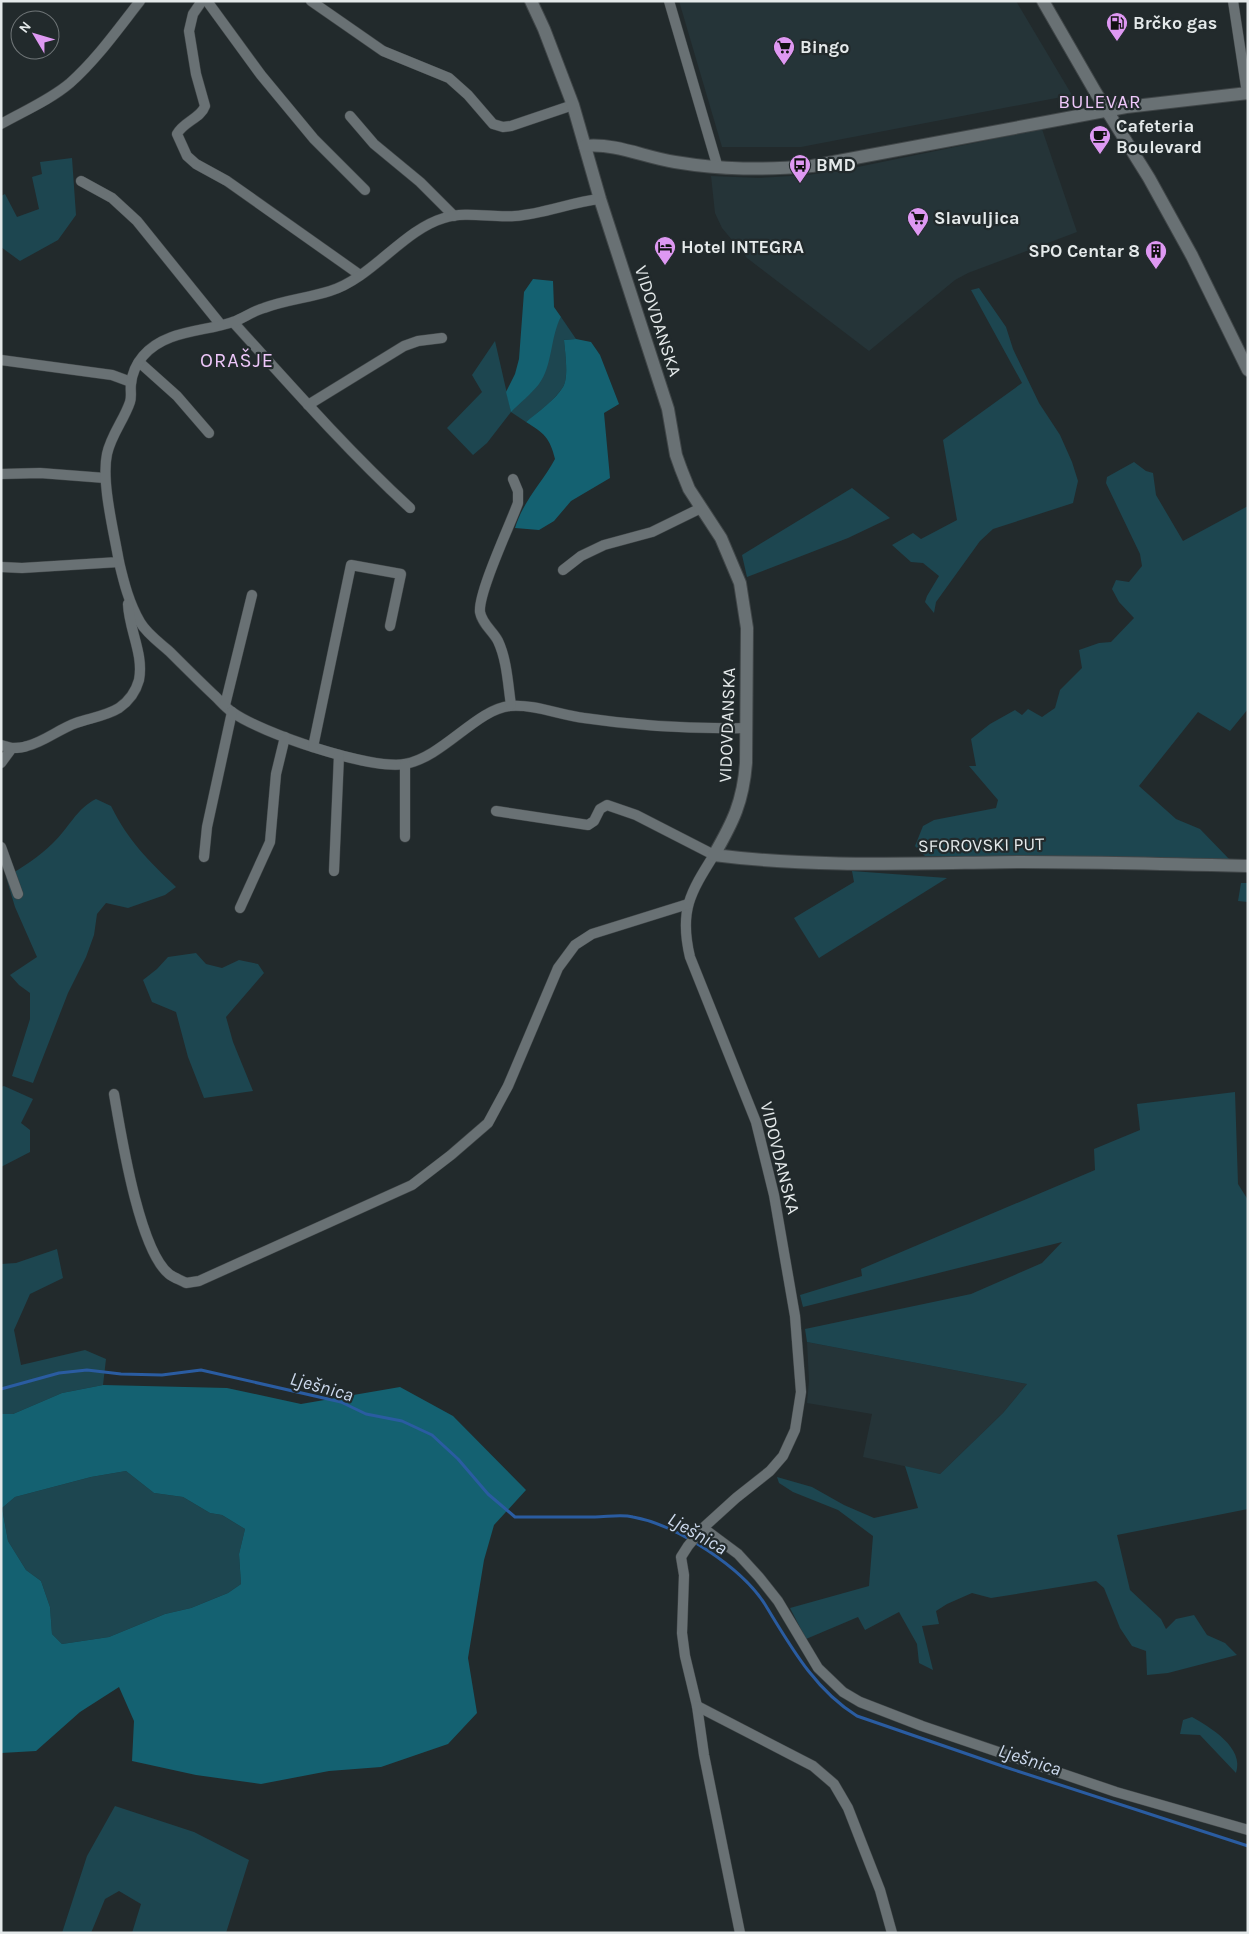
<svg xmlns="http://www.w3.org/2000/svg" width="1249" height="1934" font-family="Karla,sans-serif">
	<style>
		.built { fill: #253438 }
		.green { fill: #1d4650 }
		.forest { fill: #146171; fill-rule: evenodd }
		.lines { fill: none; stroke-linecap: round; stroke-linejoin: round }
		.stream { stroke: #2a5ca1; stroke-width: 3 }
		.minor-casing { stroke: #404648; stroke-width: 11 }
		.tertiary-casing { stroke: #404648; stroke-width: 14 }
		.minor { stroke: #697174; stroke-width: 10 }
		.tertiary { stroke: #697174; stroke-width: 12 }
		.labels { text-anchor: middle; stroke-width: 4.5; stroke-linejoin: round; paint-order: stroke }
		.poi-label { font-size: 18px; font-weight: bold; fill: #e4e9ea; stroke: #222a2c; text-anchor: start }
		.street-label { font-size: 18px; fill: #e4e9ea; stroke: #222a2c }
		.neighbourhood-label { font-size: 19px; letter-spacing: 1px; fill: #eec7fa; stroke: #222a2c }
		.water-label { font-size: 19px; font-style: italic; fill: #cddaee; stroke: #222a2c }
		.quarter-label { font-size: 20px; letter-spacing: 1px; fill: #eec7fa; stroke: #222a2c }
	</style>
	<rect width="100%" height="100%" fill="#222a2c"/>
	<g class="built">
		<polygon points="679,1 1016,1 1072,95 801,147 722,147"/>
		<polygon points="1042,129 1077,232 968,273 955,280 869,351 747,258 722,228 715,213 711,176 759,178 808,175 853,168"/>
		<polygon points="807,1342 1027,1384 1003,1413 940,1474 863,1457 872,1414 807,1403 809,1381"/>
	</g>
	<g class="green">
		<polygon points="72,158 76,215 58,240 20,261 1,247 1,196 5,194 17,217 39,209 32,177 42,174 40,162"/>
		<polygon points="979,288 1006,327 1013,349 1039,403 1060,435 1072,462 1078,481 1073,503 993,529 980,541 936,602 934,613 925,602 927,596 939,576 923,563 911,562 892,545 913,533 921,539 957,520 943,440 1022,383 971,290"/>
		<path d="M561,317L576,339L564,340C565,352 569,377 563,387C555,400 538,412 526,422L511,412L487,443L473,455L447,428L482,392L472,375L495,341L511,411L539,383L556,326Z"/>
		<polygon points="1134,462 1146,471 1153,473 1156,495 1183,541 1248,506 1248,709 1230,731 1198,712 1139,786 1176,819 1200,829 1230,860 925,856 915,846 923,826 934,820 996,808 998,800 969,766 976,766 971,739 990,724 1015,710 1022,715 1028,709 1042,717 1055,708 1060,690 1082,668 1079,650 1099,643 1111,642 1134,618 1119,602 1112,589 1116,580 1129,582 1142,566 1140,554 1106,483 1107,477"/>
		<polygon points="852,488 890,518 848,538 747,577 742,555"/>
		<path d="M96,799L111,806C129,842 147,859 176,887L165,895L128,908L106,903L97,914L94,935L86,957L68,993L33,1083L12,1076L30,1019V993L19,985L10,975L37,957L15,907L6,877C23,867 39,857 53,843C68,829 77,808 96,799Z"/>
		<polygon points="852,871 947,878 819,958 794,918 854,882"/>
		<polygon points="1241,883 1248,883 1248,902 1238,901"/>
		<polygon points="196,953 206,964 222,968 239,960 258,964 264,973 226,1017 233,1042 253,1091 204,1098 188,1057 176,1012 152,1002 143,980 157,969 168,957"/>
		<polygon points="4,1086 33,1099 21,1123 30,1130 30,1152 1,1167 1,1087"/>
		<polygon points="1235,1092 1238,1184 1248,1200 1248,1509 1117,1535 1130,1590 1161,1619 1166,1629 1176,1619 1194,1615 1207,1635 1225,1643 1237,1655 1168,1673 1147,1675 1146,1651 1132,1646 1120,1628 1104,1588 1096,1581 991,1598 972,1593 947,1604 936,1611 939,1624 922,1626 933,1670 919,1663 917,1644 899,1612 865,1630 858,1617 806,1639 790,1608 869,1586 873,1536 838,1510 793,1492 779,1483 777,1477 812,1487 844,1505 874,1518 918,1508 905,1466 940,1474 1003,1413 1027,1384 807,1342 805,1329 971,1294 1042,1263 1062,1242 803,1307 800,1295 862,1276 861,1269 1095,1170 1094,1149 1140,1130 1137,1104"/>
		<polygon points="57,1249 63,1278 30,1294 14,1330 21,1365 85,1350 106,1359 103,1385 62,1393 13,1414 1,1414 1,1264 16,1263"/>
		<polygon points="126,1471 154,1493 183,1497 210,1513 222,1515 245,1529 239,1554 241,1584 228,1593 191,1608 165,1614 109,1637 62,1644 52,1634 50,1607 41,1581 26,1570 8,1541 2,1508 15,1497 91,1477"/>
		<path d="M1192,1717C1210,1727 1245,1748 1236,1773L1200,1735L1180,1734L1183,1720Z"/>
		<polygon points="115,1806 194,1832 249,1860 226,1933 132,1933 141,1904 119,1891 105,1899 91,1933 62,1933 87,1856"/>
	</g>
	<g class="forest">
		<path d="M533,279L553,281L554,307L561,317C550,337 553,365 539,384C531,394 520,403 511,412L506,392L515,374L519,359L524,292Z"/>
		<path d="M576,339L591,342L600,355L619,404L604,413L610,478L571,501L554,521L539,530L515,528C523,501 542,483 555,459C550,438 544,433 526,422C538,412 556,399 563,387C569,377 565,352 564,340Z"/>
		<path d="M103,1385L227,1388L301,1404L400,1387L453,1416L526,1490L494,1525L484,1560L468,1658L477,1713L448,1744L381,1767L329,1771L261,1784L196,1775L132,1761L134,1721L119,1687L80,1712L36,1751L1,1753V1414H13L62,1393ZM126,1471L154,1493L183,1497L210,1513L222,1515L245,1529L239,1554L241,1584L228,1593L191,1608L165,1614L109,1637L62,1644L52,1634L50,1607L41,1581L26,1570L8,1541L2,1508L15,1497L91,1477Z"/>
	</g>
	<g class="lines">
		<path class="stream" d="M1,1389L59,1373L87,1370L121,1374L162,1375L201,1370L341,1402L366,1414L402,1421L432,1435L458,1459L488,1494L515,1517C542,1517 568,1517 595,1517C607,1517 621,1514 633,1517C677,1525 743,1568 766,1606C791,1647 815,1690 857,1716L1005,1767L1248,1846"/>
		<g class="minor-casing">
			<g id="minor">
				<path d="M202,1L193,14L189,31L196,74L205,106C201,118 183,122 177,134L187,156L196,164L227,181L360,275"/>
				<polyline points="207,1 261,75 314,139 365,190"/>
				<polyline points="311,1 383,51 449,78 468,95 493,124 503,127 511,126 573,105"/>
				<polyline points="669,1 718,168"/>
				<polyline points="1233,1 1247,93"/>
				<polyline points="350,116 374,144 420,182 454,216"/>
				<path d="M1,124C24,111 50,100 70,83C97,59 118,29 140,1"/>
				<polyline points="81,181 112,198 137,221 221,325"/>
				<path d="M233,322C290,385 347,450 410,508"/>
				<polyline points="1,360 112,375 131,382"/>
				<polyline points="139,362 177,396 209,433"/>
				<polyline points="308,405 404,346 418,341 442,338"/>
				<polyline points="1,474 40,473 105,478"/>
				<path d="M119,562C124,583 129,603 140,622C147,634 160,643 170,652C185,667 200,682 216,697C221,702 226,708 232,712C261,733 370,770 405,764C443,757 477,709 510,706C534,704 560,715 584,718C638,726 692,729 746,728"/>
				<path d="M1,567L22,568L119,562C114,532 101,482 107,454C111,435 124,420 130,402C132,396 130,390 131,384C132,374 137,363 143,356C165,330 203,332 233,322C244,318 253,311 264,308C285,300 308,298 330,291C372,278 403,230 444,218C466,211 492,218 515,216C544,214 571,202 600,199"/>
				<polyline points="563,570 581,556 604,545 652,532 701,508"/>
				<polyline points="225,705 252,595"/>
				<path d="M511,705C508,685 507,660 498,641C493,631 482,624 480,612C478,593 510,525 518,503V491L513,479"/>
				<polyline points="1,745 12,748"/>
				<polyline points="313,747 351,565 401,574 390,626"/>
				<path d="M1,763L12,748C16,748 22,748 27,746C44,742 59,729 76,723C90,718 106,716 119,708C129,701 136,691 139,680C144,654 129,630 128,604"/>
				<polyline points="405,764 405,837"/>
				<path d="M496,811L588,825L594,821L600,809L607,805L636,815L714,855C690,893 679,911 690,957L756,1122L774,1195L795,1316L801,1392L795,1430L783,1456L770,1471L736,1498L703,1528L688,1546L681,1557L684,1575L682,1633L685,1656L697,1706L704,1755L740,1933"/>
				<polyline points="1,847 18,894"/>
				<polyline points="204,857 207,827 232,712"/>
				<polyline points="334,871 339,755"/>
				<polyline points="240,908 270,842 276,774 285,737"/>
				<path d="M114,1094C121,1134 139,1250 169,1274C174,1278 181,1280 186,1283L199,1281L412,1185L451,1155L488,1123L508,1086L558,968L575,945L592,934L688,904"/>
				<polyline points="703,1528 738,1554 759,1577 778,1601 818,1668 843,1692 860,1702 922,1726 1116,1792 1248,1830"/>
				<polyline points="697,1706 813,1766 834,1784 848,1808 862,1844 880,1890 892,1933"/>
			</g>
		</g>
		<g class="tertiary-casing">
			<g id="tertiary">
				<path d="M531,1L544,29L573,105L600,199L668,409L676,455L681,469L689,489L721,538L740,583L747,628L746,763C743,802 733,822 714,855C815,868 919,863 1021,862C1096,862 1172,864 1248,866"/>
				<polyline points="1043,1 1096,93 1149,178 1192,256 1248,370"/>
				<path d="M585,146C616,143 644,157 675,162C723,170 763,170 812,166L1126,107L1248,93"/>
			</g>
		</g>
		<use href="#minor" class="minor"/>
		<use href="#tertiary" class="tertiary"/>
	</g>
	<defs>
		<g id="fuel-pin" transform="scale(1.125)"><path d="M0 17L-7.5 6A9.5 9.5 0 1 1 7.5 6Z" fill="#de98f2" stroke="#222a2c"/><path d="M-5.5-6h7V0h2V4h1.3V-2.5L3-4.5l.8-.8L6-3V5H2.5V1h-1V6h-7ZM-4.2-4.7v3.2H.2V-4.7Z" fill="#111"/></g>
		<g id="supermarket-pin" transform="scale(1.125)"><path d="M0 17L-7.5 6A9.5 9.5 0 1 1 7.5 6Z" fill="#de98f2" stroke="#222a2c"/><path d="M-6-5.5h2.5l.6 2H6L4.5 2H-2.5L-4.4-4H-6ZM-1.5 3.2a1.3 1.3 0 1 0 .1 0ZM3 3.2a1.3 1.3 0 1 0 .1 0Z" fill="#111"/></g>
		<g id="cafe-pin" transform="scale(1.125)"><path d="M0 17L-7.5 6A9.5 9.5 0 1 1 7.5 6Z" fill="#de98f2" stroke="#222a2c"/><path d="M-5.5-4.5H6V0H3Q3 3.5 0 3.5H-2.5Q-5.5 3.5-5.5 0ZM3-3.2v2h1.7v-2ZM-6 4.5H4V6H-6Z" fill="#111"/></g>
		<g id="bus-pin" transform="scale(1.125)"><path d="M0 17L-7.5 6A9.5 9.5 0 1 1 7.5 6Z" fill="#de98f2" stroke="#222a2c"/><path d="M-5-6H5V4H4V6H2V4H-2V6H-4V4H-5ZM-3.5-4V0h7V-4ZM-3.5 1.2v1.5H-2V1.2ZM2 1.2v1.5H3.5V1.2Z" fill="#111"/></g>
		<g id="hotel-pin" transform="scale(1.125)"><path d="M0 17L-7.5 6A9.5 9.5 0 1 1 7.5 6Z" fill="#de98f2" stroke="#222a2c"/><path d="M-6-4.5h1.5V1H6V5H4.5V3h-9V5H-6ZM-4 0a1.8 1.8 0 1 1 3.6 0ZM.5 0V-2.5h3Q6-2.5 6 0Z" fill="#111"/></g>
		<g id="building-pin" transform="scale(1.125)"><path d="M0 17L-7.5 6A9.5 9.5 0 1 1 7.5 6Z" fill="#de98f2" stroke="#222a2c"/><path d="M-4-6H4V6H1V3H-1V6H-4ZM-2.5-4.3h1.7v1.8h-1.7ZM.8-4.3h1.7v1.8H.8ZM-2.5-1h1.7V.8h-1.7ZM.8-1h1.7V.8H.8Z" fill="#111"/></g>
	</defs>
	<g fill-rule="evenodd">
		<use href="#fuel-pin" x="1117" y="23"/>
		<use href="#supermarket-pin" x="784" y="47"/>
		<use href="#cafe-pin" x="1100" y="136"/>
		<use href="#bus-pin" x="800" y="165"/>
		<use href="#supermarket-pin" x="918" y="218"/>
		<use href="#hotel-pin" x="665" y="247"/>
		<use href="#building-pin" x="1156" y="251"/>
	</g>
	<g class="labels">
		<g class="poi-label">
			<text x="1133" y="29">Brčko gas</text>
			<text x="800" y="53">Bingo</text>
			<text x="1116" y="132">Cafeteria<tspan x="1116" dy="21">Boulevard</tspan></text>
			<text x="816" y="171">BMD</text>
			<text x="934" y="224">Slavuljica</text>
			<text x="681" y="253">Hotel INTEGRA</text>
			<text x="1140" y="257" text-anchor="end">SPO Centar 8</text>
		</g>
		<g class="street-label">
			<text transform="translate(658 321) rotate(72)" y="6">VIDOVDANSKA</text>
			<text transform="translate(727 725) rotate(-88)" y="6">VIDOVDANSKA</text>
			<text transform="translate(981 845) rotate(-1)" y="6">SFOROVSKI PUT</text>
			<text transform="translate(780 1158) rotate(76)" y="6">VIDOVDANSKA</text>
		</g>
		<g class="neighbourhood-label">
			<text x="1100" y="108">BULEVAR</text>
		</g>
		<g class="water-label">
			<text transform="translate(322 1386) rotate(16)" y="7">Lješnica</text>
			<text transform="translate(698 1533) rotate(30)" y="7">Lješnica</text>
			<text transform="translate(1030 1759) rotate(18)" y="7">Lješnica</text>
		</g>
		<g class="quarter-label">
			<text x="237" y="367">ORAŠJE</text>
		</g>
	</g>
	<rect width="1249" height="1934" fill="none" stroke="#e4e9ea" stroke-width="5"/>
	<g transform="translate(35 35) rotate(308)"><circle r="24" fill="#222a2c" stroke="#707678"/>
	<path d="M0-4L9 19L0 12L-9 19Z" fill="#de98f2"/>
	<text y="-8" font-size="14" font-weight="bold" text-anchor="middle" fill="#e4e9ea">N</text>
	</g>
</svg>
